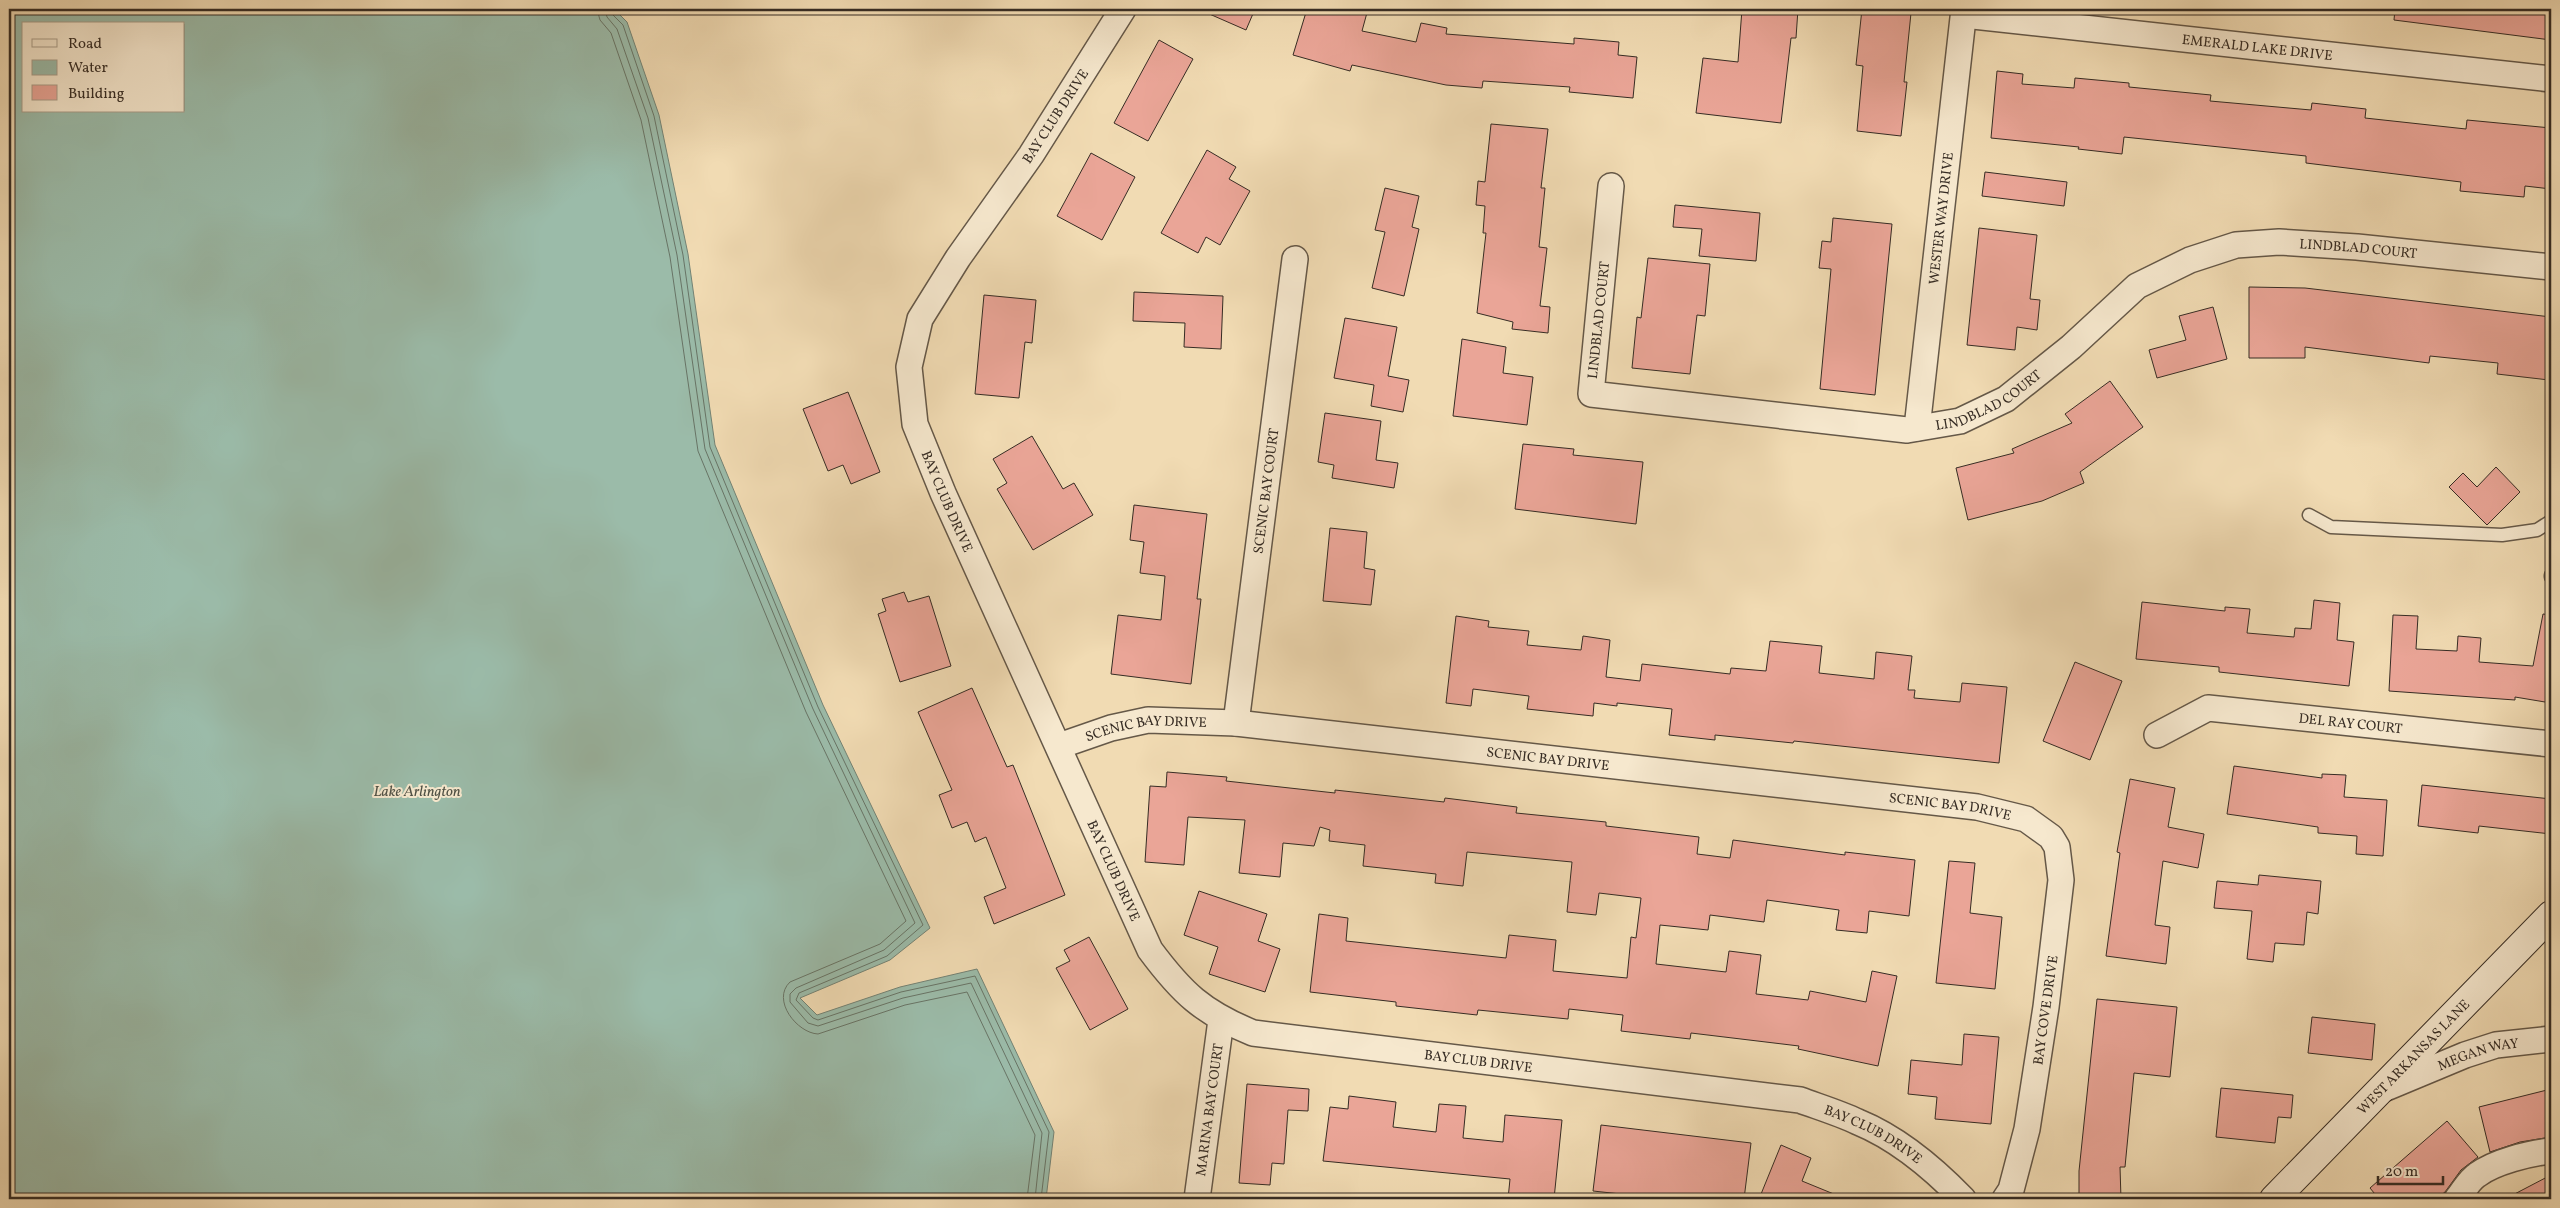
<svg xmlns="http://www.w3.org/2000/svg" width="2560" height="1208" font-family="Vollkorn,serif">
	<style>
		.water { fill: #9bbba9; stroke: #738274; fill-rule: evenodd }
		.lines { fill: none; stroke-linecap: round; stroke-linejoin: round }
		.shore { stroke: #687466; stroke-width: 1 }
		.building { fill: #eaa597; stroke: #362c24 }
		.lane-casing { stroke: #655848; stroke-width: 15 }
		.street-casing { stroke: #655848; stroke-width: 28 }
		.secondary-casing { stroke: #362c24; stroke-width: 30 }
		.lane { stroke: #f6e8ce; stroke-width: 12 }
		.street { stroke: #f6e8ce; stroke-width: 25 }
		.secondary { stroke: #f6e8ce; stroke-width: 28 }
		.labels { text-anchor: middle; stroke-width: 4; stroke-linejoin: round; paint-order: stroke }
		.street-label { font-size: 14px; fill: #362c24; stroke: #f6e8ce }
		.water-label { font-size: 15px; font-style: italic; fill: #4f5045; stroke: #f6e8ce }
	</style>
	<rect width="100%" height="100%" fill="#f1dbb3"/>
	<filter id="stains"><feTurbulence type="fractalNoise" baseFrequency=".004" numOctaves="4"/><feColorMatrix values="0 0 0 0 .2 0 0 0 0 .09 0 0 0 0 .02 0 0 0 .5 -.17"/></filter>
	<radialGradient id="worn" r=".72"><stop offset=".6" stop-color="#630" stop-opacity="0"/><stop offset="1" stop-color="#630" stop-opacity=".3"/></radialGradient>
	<path class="water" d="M9,9H614L627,22L659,115L688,254L715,445L823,705L930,928L890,960L800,998L817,1015L900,987L977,969L1054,1132L1046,1199H9ZM24,24H184V111H24Z"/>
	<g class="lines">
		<g class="shore">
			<path d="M597,9L600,20L611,33L641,120L670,257L698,451L806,712L906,921L880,944L790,982C771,1000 797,1033 818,1034L905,1005L967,992L1035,1135L1027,1199"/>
			<polyline points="605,9 607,17 617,29 648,118 677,255 705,449 813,709 915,923 884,950 796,988 790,994 790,1002 808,1023 818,1026 903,998 971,983 1042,1133 1035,1199"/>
			<polyline points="611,9 612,14 623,25 654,116 683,255 710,447 818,707 923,925 887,956 799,993 796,1000 813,1018 818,1020 901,992 975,976 1049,1132 1041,1199"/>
		</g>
	</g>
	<g class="building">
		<polygon points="1198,9 1255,9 1246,30"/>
		<polygon points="1307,9 1368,9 1362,31 1416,42 1421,23 1447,28 1446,34 1574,44 1574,38 1619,42 1618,55 1637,57 1633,98 1569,92 1570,87 1483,81 1482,88 1446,85 1352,65 1350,71 1293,55"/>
		<polygon points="1742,9 1798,9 1796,38 1791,38 1781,123 1696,113 1703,58 1738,62"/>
		<polygon points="1862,9 1911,13 1904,82 1907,82 1901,136 1857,131 1863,66 1856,65"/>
		<polygon points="2395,9 2551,9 2551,40 2394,20"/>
		<polygon points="1159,40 1193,59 1148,141 1114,123"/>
		<polygon points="1997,71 2023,74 2022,84 2074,88 2075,78 2129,83 2129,87 2211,95 2210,101 2311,110 2312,103 2366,109 2365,118 2466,129 2467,120 2551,128 2551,189 2525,186 2524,197 2460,191 2461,182 2306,163 2306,156 2124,137 2122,154 2078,149 2079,147 1991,138"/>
		<polygon points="1491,124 1548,129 1541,188 1545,188 1539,247 1547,248 1540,306 1550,307 1548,333 1512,329 1513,322 1477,313 1486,233 1483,233 1485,206 1476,205 1478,181 1485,182"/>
		<polygon points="1207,150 1236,167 1229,179 1250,191 1220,245 1206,237 1198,253 1161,233"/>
		<polygon points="1091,153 1135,177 1102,240 1057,216"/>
		<polygon points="1985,172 2067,182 2064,206 1982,196"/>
		<polygon points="1385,188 1419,196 1412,227 1419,229 1404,296 1372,288 1385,232 1375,230"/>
		<polygon points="1675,205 1760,213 1756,261 1699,256 1702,229 1673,227"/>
		<polygon points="1833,218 1892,224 1875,395 1820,389 1831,269 1819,268 1822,241 1831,242"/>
		<polygon points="1979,228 2037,235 2030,299 2040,300 2037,330 2017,327 2015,350 1967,345"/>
		<polygon points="1648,258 1710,264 1705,316 1697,315 1690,374 1632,368 1637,317 1641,318"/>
		<polygon points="2249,287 2305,288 2551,317 2549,380 2497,374 2498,363 2430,356 2429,363 2305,347 2305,358 2249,358"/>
		<polygon points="1134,292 1223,296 1221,349 1184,347 1185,323 1133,321"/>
		<polygon points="984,295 1036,300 1032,343 1025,342 1019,398 975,394"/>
		<polygon points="2213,307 2227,359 2157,378 2149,350 2186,340 2179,316"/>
		<polygon points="1345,318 1397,327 1388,376 1409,380 1403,412 1371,406 1374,385 1334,378"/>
		<polygon points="1462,339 1506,347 1503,373 1533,377 1527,425 1453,416"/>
		<polygon points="2110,381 2143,427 2080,472 2084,483 2042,501 1968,520 1956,468 2014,453 2012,449 2072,423 2065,414"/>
		<polygon points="848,392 880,472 851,484 843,465 828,471 803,409"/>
		<polygon points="1325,413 1381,421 1376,460 1398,463 1394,488 1332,478 1334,465 1318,462"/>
		<polygon points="1032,436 1063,489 1074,483 1093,515 1033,550 997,489 1007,483 993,459"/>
		<polygon points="1523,444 1574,449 1573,455 1643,462 1636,524 1515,509"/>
		<polygon points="2496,467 2520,492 2487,525 2449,487 2463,473 2477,487"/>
		<polygon points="1134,505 1207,514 1197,599 1201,599 1191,684 1111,674 1118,615 1161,620 1165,576 1140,573 1144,542 1130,540"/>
		<polygon points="1330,528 1367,532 1364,568 1375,570 1371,605 1323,601"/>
		<polygon points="904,592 908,602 929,596 951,666 900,682 878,614 886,611 882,599"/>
		<polygon points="2314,600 2340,603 2337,640 2354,642 2349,686 2219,672 2219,667 2136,659 2142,602 2225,611 2225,607 2250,609 2247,633 2294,637 2295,628 2311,629"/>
		<polygon points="2543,614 2551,615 2551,703 2515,697 2515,700 2389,691 2393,615 2418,616 2416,649 2457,651 2458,636 2481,638 2479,662 2533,666"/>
		<polygon points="1456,616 1489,621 1488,627 1529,631 1527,645 1581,650 1583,636 1610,640 1606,677 1640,681 1642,664 1730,674 1731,668 1766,671 1770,641 1822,646 1819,673 1874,679 1876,652 1912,656 1908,690 1915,690 1914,698 1960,702 1962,683 2007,687 1999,763 1794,741 1793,743 1715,735 1715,740 1669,735 1672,709 1617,703 1617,706 1594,703 1593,716 1527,709 1529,696 1473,689 1471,706 1446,703"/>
		<polygon points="2075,662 2122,681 2090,760 2043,741"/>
		<polygon points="972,688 1007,767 1013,765 1065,895 994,924 984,897 1006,888 986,837 975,842 967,822 952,828 939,795 952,790 918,712"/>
		<polygon points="2234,766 2322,778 2322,774 2346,775 2344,797 2387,800 2383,856 2356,854 2357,836 2318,833 2318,827 2227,814"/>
		<polygon points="1167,772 1227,777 1226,781 1335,793 1335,790 1444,802 1445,798 1517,807 1516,813 1606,822 1606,826 1699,837 1697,854 1730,858 1733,840 1845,855 1845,852 1915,860 1909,916 1869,911 1867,933 1836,930 1839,910 1767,900 1764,922 1710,915 1708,930 1660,925 1656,964 1726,972 1729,951 1761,955 1756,994 1808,1000 1810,991 1866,1002 1872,971 1897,976 1878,1066 1798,1049 1799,1046 1691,1033 1690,1039 1621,1031 1623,1015 1569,1009 1568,1019 1478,1010 1477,1015 1396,1006 1396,1002 1310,992 1319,914 1348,918 1346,941 1402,947 1506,958 1509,935 1556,940 1553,971 1627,978 1631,937 1636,938 1641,898 1599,893 1596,915 1567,912 1572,862 1467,852 1463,886 1435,883 1436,874 1363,866 1365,845 1329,841 1330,830 1320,827 1314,846 1283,843 1280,877 1239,873 1245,820 1188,817 1184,865 1145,862 1150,786 1166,787"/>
		<polygon points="2130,779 2175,788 2168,827 2204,834 2198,868 2163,861 2155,925 2170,927 2166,964 2106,956 2120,853 2117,852"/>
		<polygon points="2422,785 2551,799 2551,834 2479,826 2478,833 2418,826"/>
		<polygon points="1949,861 1975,863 1970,913 2002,917 1995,989 1936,983"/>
		<polygon points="2259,875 2321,881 2318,914 2307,912 2304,945 2275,943 2273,962 2247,959 2252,911 2214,908 2217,881 2258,885"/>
		<polygon points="1199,891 1267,914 1258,941 1280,949 1265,992 1209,974 1218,947 1184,935"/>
		<polygon points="1089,937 1128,1009 1090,1030 1056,968 1070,961 1064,950"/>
		<polygon points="2097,999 2177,1007 2170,1077 2134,1073 2125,1167 2120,1167 2121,1199 2079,1199 2079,1171"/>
		<polygon points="2312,1017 2375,1024 2372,1060 2308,1053"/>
		<polygon points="1964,1034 1999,1037 1991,1124 1935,1119 1937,1097 1908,1094 1911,1060 1962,1065"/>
		<polygon points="1247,1084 1309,1089 1308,1111 1288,1110 1284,1164 1272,1163 1270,1185 1239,1183"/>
		<polygon points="2221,1088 2293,1095 2291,1118 2278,1117 2275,1143 2216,1137"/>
		<polygon points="2551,1089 2551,1137 2520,1142 2490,1152 2479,1107"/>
		<polygon points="1349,1096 1396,1102 1393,1127 1436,1132 1439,1104 1466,1106 1463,1138 1503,1142 1505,1115 1562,1120 1554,1199 1508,1199 1510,1179 1323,1161 1330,1107 1348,1109"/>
		<polygon points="2447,1121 2478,1157 2461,1170 2445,1192 2436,1199 2379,1199 2370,1188"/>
		<polygon points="1601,1125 1751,1143 1744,1199 1667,1199 1593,1191"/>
		<polygon points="1781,1145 1811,1158 1802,1181 1846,1199 1759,1199"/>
		<polygon points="2551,1175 2551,1199 2505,1199"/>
	</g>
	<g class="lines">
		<g class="lane-casing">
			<g id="lane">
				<polyline points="2309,515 2331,527 2502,535 2537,530 2551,521"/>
				<polyline points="2551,575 2551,577"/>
			</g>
		</g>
		<g class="street-casing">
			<g id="street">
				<path id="s1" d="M1123,9L1031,155L958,258L920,319L909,367L915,424L943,493L1150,950C1182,993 1202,1012 1253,1033L1800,1100C1819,1107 1839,1113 1858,1122C1897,1138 1934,1169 1963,1199"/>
				<path id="s2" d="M1964,15L2551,79"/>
				<path id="s3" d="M1611,186L1591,394L1907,430L1960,421L2006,399L2071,347L2137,286L2190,260L2236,245L2279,242L2357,247L2551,267"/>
				<path id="s4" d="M1917,428L1964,9"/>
				<path id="s5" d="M1236,723L1295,259"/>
				<path id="s6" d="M2157,735L2208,708L2551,744"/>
				<path id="s7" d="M1059,746L1111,728L1148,720L1236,723L1977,807L2026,819L2051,837L2057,847L2061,880L2046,1007L2027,1129L2011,1190L2005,1199"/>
				<path id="s8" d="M2381,1090L2465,1055L2496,1045L2551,1039"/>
				<path id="s9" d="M1197,1199L1221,1020"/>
				<path d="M2457,1199C2463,1192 2469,1180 2477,1175C2494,1162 2530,1153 2551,1151"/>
			</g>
		</g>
		<g class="secondary-casing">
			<g id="secondary">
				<path id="s10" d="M2274,1199L2551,915"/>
			</g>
		</g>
		<use href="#lane" class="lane"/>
		<use href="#street" class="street"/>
		<use href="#secondary" class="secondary"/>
	</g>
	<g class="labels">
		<g class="street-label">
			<text dy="5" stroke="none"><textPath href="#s2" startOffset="295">EMERALD LAKE DRIVE</textPath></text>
			<text transform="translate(1055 116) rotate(-57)" y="5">BAY CLUB DRIVE</text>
			<text dy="5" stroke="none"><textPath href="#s4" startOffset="211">WESTER WAY DRIVE</textPath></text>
			<text dy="5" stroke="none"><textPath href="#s3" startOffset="1035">LINDBLAD COURT</textPath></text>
			<text transform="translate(1598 320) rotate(-84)" y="5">LINDBLAD COURT</text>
			<text dy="5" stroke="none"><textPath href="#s3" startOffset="615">LINDBLAD COURT</textPath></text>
			<text dy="5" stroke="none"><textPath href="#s5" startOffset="234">SCENIC BAY COURT</textPath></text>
			<text dy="5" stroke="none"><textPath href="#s1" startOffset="561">BAY CLUB DRIVE</textPath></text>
			<text dy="5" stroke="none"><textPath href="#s6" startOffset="201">DEL RAY COURT</textPath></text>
			<text dy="5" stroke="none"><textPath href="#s7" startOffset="90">SCENIC BAY DRIVE</textPath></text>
			<text dy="5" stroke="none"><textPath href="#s7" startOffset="495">SCENIC BAY DRIVE</textPath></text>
			<text dy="5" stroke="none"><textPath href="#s7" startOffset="900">SCENIC BAY DRIVE</textPath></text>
			<text dy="5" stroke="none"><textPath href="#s1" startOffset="966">BAY CLUB DRIVE</textPath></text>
			<text transform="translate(2045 1010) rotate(-82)" y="5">BAY COVE DRIVE</text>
			<text dy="5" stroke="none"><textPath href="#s8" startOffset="104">MEGAN WAY</textPath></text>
			<text dy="5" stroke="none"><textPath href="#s10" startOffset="199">WEST ARKANSAS LANE</textPath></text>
			<text dy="5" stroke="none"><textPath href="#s1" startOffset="1415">BAY CLUB DRIVE</textPath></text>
			<text dy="5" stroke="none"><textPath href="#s9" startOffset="90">MARINA BAY COURT</textPath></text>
			<text dy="5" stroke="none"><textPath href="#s1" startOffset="1820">BAY CLUB DRIVE</textPath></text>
		</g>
		<g class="water-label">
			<text x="417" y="796">Lake Arlington</text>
		</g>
	</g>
	<rect width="2560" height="1208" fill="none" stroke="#f1dbb3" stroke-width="30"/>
	<rect x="10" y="10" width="2540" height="1188" fill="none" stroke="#362c24" stroke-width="2.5"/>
	<rect x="15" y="15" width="2530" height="1178" fill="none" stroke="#362c24"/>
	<rect x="22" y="22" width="162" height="90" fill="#f6e8ce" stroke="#a99d8a"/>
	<rect x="32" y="39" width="25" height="8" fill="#f6e8ce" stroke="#a99d8a"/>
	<text x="68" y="48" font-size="15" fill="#362c24">Road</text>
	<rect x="32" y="60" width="25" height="15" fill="#9bbba9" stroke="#a99d8a"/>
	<text x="68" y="72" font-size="15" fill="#362c24">Water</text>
	<rect x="32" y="85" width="25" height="15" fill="#eaa597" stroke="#a99d8a"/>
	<text x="68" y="98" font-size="15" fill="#362c24">Building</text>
	<path d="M2378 1176v8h65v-8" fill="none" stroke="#362c24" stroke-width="2.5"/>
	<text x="2385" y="1176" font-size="15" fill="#362c24" stroke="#f6e8ce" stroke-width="4" paint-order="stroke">20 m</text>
	<rect width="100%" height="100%" filter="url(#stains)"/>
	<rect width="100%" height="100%" fill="url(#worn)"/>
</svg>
